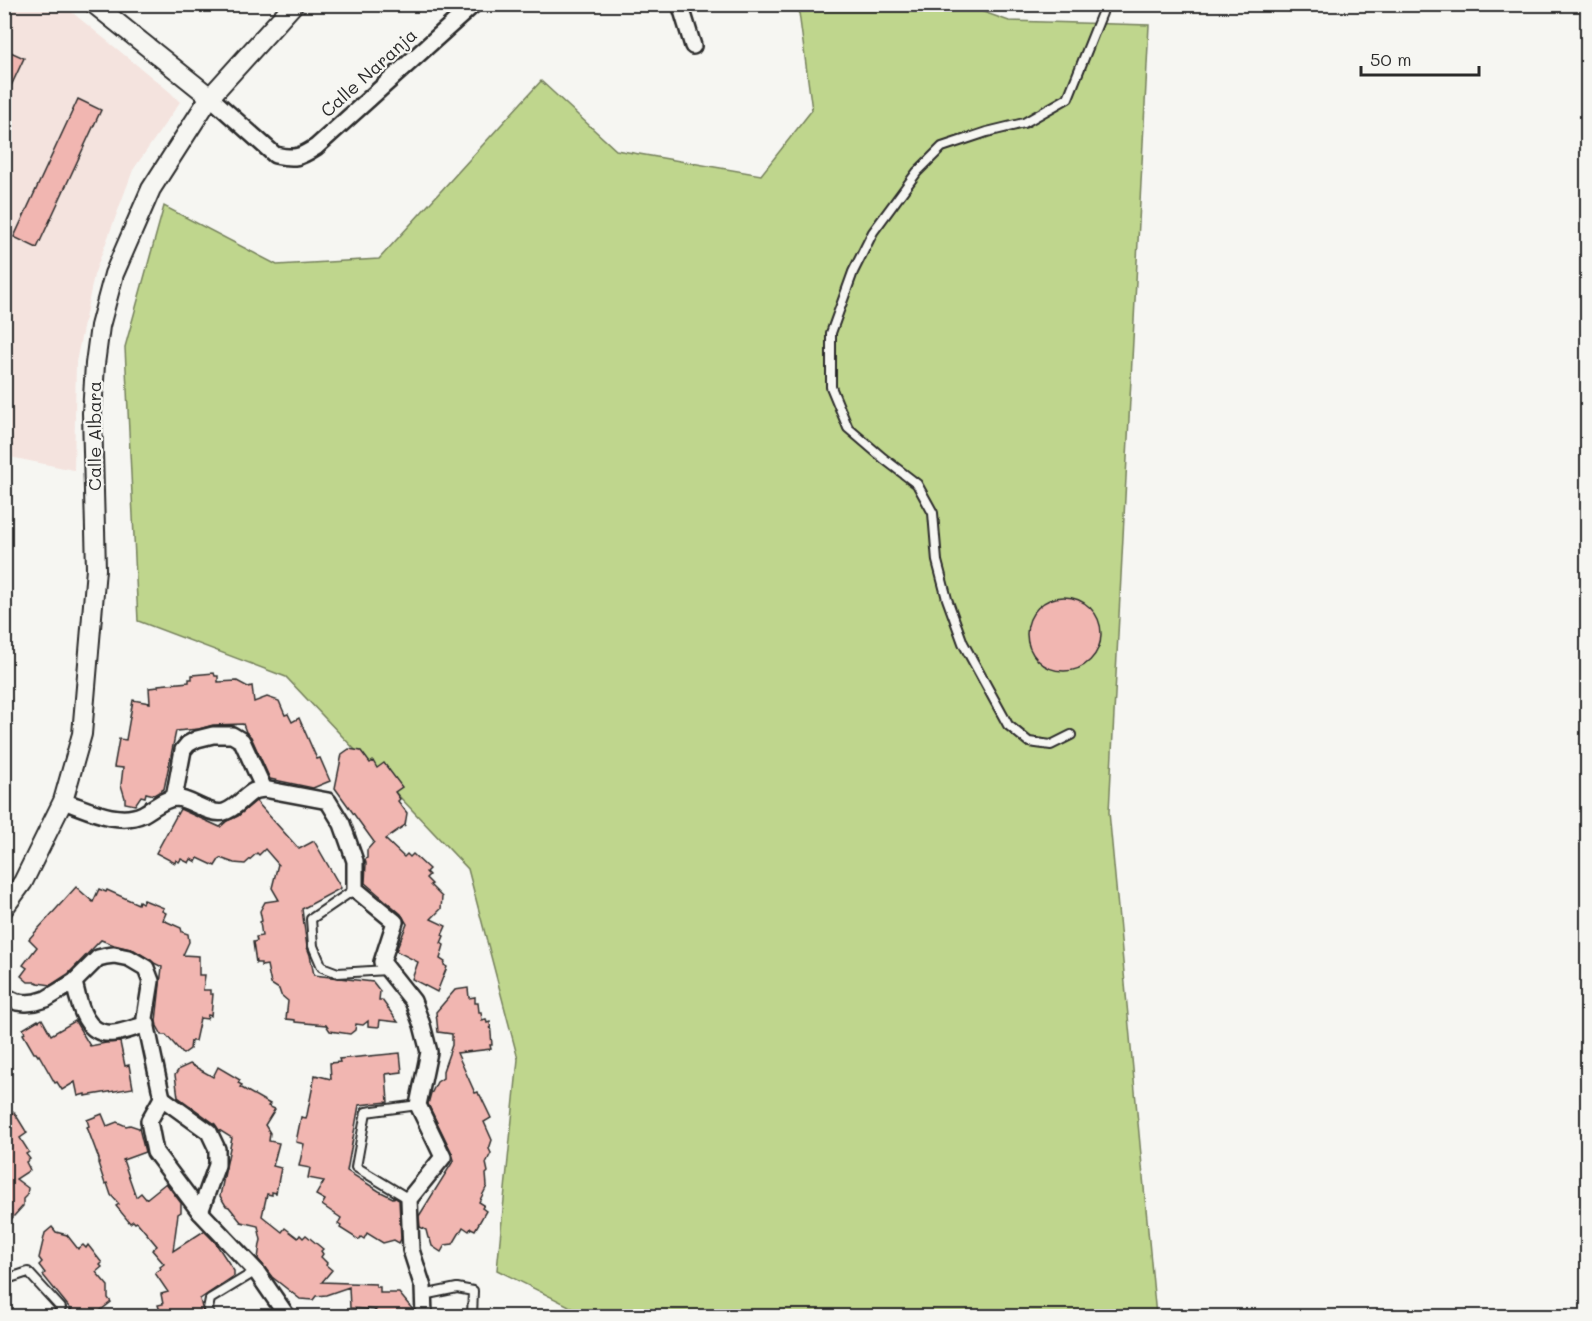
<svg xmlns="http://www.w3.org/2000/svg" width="1592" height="1321" font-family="Mali,sans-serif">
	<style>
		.built { fill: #f4e3de }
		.green { fill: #bfd68d; stroke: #75805c; stroke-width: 1.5 }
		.building { fill: #f1b6b1; stroke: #2b2b2b; stroke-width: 1.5 }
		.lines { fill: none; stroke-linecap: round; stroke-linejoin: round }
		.service-casing { stroke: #2b2b2b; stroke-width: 12 }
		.minor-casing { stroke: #2b2b2b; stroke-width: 20 }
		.tertiary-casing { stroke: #2b2b2b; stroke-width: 22 }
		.service { stroke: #f6f6f2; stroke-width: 8 }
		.minor { stroke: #f6f6f2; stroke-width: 15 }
		.tertiary { stroke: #f6f6f2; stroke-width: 18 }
		.labels { text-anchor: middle; stroke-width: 4.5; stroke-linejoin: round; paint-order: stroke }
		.street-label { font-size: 18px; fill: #2b2b2b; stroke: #f6f6f2 }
	</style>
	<rect width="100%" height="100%" fill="#f6f6f2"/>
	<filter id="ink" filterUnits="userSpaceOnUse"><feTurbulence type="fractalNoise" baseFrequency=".0167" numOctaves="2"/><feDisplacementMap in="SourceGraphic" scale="12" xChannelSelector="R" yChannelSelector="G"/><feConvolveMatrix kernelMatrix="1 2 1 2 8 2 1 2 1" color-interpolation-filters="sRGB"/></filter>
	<g filter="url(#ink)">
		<polygon class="built" points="5,5 63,5 170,92 180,102 133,170 94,275 76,362 74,470 5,456"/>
		<polygon class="green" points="798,5 964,5 1009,21 1149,25 1109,812 1156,1316 589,1316 497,1270 518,1059 468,869 286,677 138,621 125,347 164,206 277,265 379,259 541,81 616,150 761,175 812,110"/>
		<g class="building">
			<polygon points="4,49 24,58 4,101"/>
			<polygon points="78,99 101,110 37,248 14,237"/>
			<circle cx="1064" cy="634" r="37"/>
			<polygon points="214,673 215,676 218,676 218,682 237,681 248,687 252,686 254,702 267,697 279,701 285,715 288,714 292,722 299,718 317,759 320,758 330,781 313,788 270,779 251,737 246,732 243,724 213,725 199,729 176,731 164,789 154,795 146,793 145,797 141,796 135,805 125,803 125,798 121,785 123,768 114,767 119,739 126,740 133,700 150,703 149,688 158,687 158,685 189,682 189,679 192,679 192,675"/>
			<polygon points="349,749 361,751 370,763 373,761 377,768 384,763 402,787 395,792 400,799 398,801 407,813 405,825 385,839 404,857 407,854 410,857 413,854 429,869 426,872 429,875 426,878 432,884 430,885 442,897 441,909 431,919 446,926 442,935 444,936 441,943 444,945 440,959 445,962 444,965 447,967 437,992 412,979 418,962 396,951 407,924 401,914 365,883 366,863 365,860 367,858 367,850 374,842 335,788 342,754"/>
			<polygon points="256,801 299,849 314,841 341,888 302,909 307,947 310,955 314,975 373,982 380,991 379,1000 382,1000 398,1022 380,1020 379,1027 368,1026 368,1021 363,1025 356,1024 355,1030 350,1034 330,1031 326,1025 295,1022 295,1020 286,1019 288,1001 281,995 279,989 271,984 267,965 261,966 261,963 256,963 253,942 257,941 256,937 262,936 260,922 262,921 260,911 265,902 279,900 272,888 278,864 265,849 259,855 257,853 245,864 234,863 220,858 215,866 198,858 196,862 191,859 189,863 181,859 179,862 176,860 175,863 156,853 180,809 220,827 227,821 238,816"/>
			<polygon points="76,887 93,902 99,889 106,892 107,890 138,904 139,901 142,903 144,900 164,908 162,911 166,913 163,920 181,928 182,932 188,934 189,942 183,955 199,956 199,975 205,975 203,990 210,990 210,994 213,994 211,1016 208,1015 207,1019 200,1018 195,1041 191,1041 190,1049 183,1054 166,1035 162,1035 157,1026 156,1021 162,967 154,963 151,960 134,950 114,945 101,940 68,974 51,985 38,983 36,982 28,982 21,976 27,968 23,965 37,947 29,939"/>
			<polygon points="468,988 469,998 475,997 475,1003 478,1003 479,1012 481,1012 482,1020 486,1019 487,1023 490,1022 492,1045 490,1045 491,1049 457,1053 475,1093 478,1092 479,1095 480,1095 491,1118 484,1122 492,1140 489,1149 491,1153 486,1163 488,1172 486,1174 487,1186 479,1202 484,1205 482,1208 486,1211 475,1230 471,1228 469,1231 463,1227 453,1244 445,1245 441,1252 432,1246 430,1239 428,1238 426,1230 420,1227 419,1216 454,1160 452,1153 428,1104 431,1093 432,1092 437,1082 443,1078 443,1071 452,1045 452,1034 438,1032 436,1012 455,990"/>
			<polygon points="42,1019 51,1035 75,1021 90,1046 106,1043 120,1042 125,1066 129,1065 133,1088 85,1096 85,1094 78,1096 75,1082 62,1090 57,1082 55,1083 39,1055 38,1056 36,1053 34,1053 23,1034 25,1033 23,1029 38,1020 39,1021"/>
			<polygon points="400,1053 402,1072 386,1074 388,1102 359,1105 347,1171 379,1191 393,1198 394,1197 399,1200 401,1239 399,1243 394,1240 383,1243 367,1233 364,1239 361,1237 359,1240 340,1228 341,1226 338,1224 341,1218 322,1205 325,1200 316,1195 324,1181 308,1178 310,1168 299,1166 304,1144 296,1142 301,1117 306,1118 307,1115 315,1075 331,1079 330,1063 340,1062 339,1059"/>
			<polygon points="190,1064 213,1077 218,1067 240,1080 238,1083 242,1085 240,1087 270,1104 268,1106 275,1109 265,1125 270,1133 269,1141 279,1143 273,1166 281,1168 276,1193 272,1192 272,1195 267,1194 262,1216 282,1232 285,1228 298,1238 300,1235 303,1238 306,1235 323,1249 321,1251 323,1254 321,1257 327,1263 326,1265 332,1270 322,1282 376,1284 376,1287 380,1287 380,1293 399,1293 414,1311 406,1311 406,1317 370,1317 376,1310 350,1308 349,1287 326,1295 316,1296 313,1300 300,1299 272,1277 258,1259 260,1244 261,1240 258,1226 241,1222 229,1207 226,1206 220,1196 232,1138 219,1130 215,1124 178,1097 175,1075 179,1069"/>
			<polygon points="14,1112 27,1133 20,1138 29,1152 26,1154 30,1159 26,1162 30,1170 16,1179 28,1188 27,1195 23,1199 23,1206 4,1227 4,1118"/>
			<polygon points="102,1114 107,1126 117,1122 126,1126 130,1125 139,1128 145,1152 123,1160 136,1197 141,1193 146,1199 166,1183 181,1203 181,1212 178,1214 173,1251 204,1231 215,1242 234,1271 234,1276 200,1299 203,1312 200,1312 201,1317 162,1317 158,1305 163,1304 161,1294 168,1292 155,1273 161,1269 160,1267 164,1264 152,1250 157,1246 137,1222 135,1223 133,1221 130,1223 116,1206 119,1204 111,1195 107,1183 105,1184 98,1163 99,1163 99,1159 87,1127 89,1126 87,1120"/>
			<polygon points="52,1227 56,1232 67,1235 78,1249 83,1245 86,1248 88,1245 102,1263 100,1265 102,1267 96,1272 108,1286 108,1298 111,1302 92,1317 77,1317 43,1275 45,1273 39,1265 42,1262 39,1258 45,1233"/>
		</g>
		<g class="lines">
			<g class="service-casing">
				<g id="service">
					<polyline points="1071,735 1051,745 1029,742 1008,725 963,643 947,599 937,561 933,513 917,484 883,458 848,428 831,387 831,333 853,272 873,232 917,172 942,147 987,132 1024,123 1068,98 1102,13 1104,4"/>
					<polyline points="355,889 311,919 313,946 322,967 338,973 387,970"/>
					<polyline points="409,1199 356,1167 366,1112 418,1105"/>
					<polyline points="4,1280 28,1272 61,1308 57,1316"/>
					<polyline points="423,1295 457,1288 473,1291 472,1316"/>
					<polyline points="210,1316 208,1309 210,1299 256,1271"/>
				</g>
			</g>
			<g class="minor-casing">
				<g id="minor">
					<polyline points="680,4 693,46"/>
					<path d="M210,97L275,155C295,159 299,158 316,147L474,4"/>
					<polyline points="174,798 183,750 188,744 197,739 213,735 232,735 242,741 264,789"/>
					<path d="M63,801C87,809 118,826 143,814C153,809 164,798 176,798C191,799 210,816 224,812C236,809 244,796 254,791C257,790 260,790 264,789L328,801L342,824L355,861V889L395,922L382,962L413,1001L422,1025L429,1052L418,1105L443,1157L409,1199L411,1250L423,1287L424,1316"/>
					<path d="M74,982C79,1004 85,1037 114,1033C125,1032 136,1027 147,1024"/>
					<polyline points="4,996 17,1002 26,1003 36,1002 46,999 74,982 98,958 106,956 114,955 129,958 146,968 151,981 145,1018 162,1098 149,1121 155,1152 200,1212 256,1271 287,1316"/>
					<polyline points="162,1098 209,1132 217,1149 217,1165 200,1212"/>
				</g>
			</g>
			<g class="tertiary-casing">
				<g id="tertiary">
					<polyline points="94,4 210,97"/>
					<polyline points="4,908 23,882 63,801 82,734 96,569 92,413 95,364 100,326 114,274 151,189 210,97 294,4"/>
				</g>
			</g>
			<use href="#service" class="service"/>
			<use href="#minor" class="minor"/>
			<use href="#tertiary" class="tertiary"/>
		</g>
	</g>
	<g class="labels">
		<g class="street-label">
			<text transform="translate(369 73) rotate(-42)" y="6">Calle Naranja</text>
			<text transform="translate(95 436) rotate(-90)" y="6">Calle Albara</text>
		</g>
	</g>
	<rect width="1592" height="1321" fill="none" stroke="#f6f6f2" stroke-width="24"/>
	<rect x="12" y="12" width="1568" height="1297" fill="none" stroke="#2b2b2b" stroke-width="2" filter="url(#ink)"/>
	<path d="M1361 66v9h118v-9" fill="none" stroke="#2b2b2b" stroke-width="3"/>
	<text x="1370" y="66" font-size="18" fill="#2b2b2b" stroke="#f6f6f2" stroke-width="4.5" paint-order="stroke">50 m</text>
</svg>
